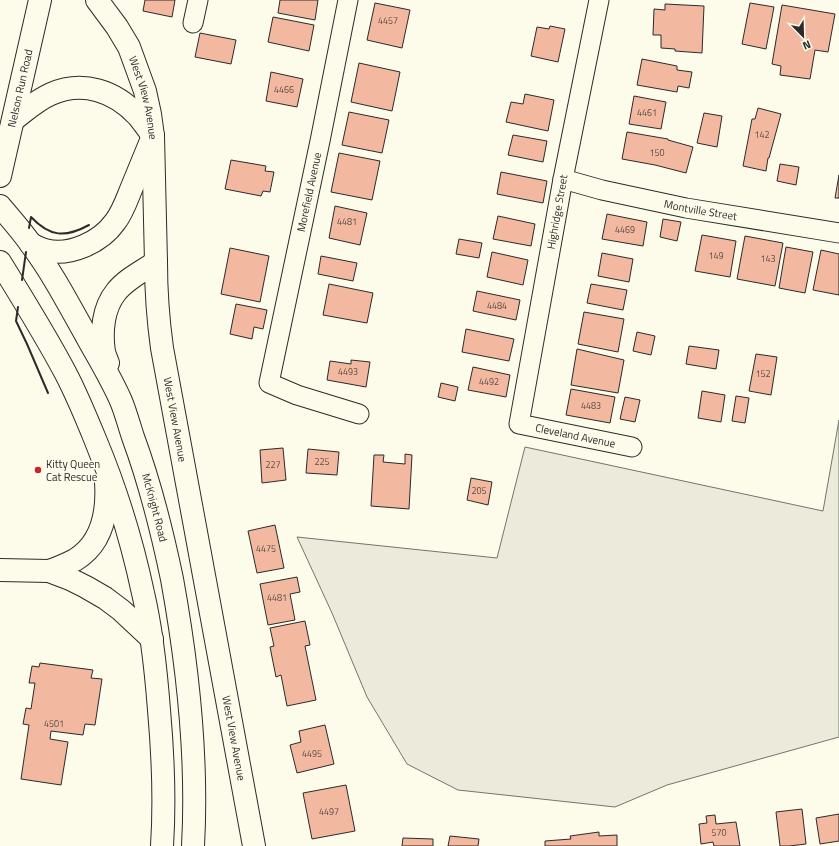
<svg xmlns="http://www.w3.org/2000/svg" width="839" height="846" font-family="'Titillium Web',sans-serif">
	<style>
		.green { fill: #ecebdb; stroke: #74746e }
		.building { fill: #f2b8a0; stroke: #2b2b2b }
		.lines { fill: none; stroke-linecap: round; stroke-linejoin: round }
		.minor-casing { stroke: #2b2b2b; stroke-width: 21 }
		.tertiary-casing { stroke: #2b2b2b; stroke-width: 24 }
		.secondary-casing { stroke: #2b2b2b; stroke-width: 24 }
		.trunk-casing { stroke: #2b2b2b; stroke-width: 24 }
		.minor { stroke: #fdfbea; stroke-width: 19 }
		.tertiary { stroke: #fdfbea; stroke-width: 22 }
		.secondary { stroke: #fdfbea; stroke-width: 22 }
		.trunk { stroke: #fdfbea; stroke-width: 22 }
		.wall { stroke: #2b2b2b; stroke-width: 2 }
		.poi-dot { fill: #c62828; stroke: #fdfbea; stroke-width: 1.5 }
		.labels { text-anchor: middle; stroke-width: 3; stroke-linejoin: round; paint-order: stroke }
		.number-label { font-size: 9px; fill: #5d4e48 }
		.street-label { font-size: 11px; fill: #2b2b2b; stroke: #fdfbea }
		.poi-label { font-size: 11px; fill: #2b2b2b; stroke: #fdfbea; text-anchor: start }
	</style>
	<rect width="100%" height="100%" fill="#fdfbea"/>
	<polygon class="green" points="839,420 839,737 667,785 615,807 458,790 407,764 367,697 332,613 297,537 497,558 525,447 823,511"/>
	<g class="building">
		<polygon points="145,0 175,0 172,17 143,11"/>
		<polygon points="280,0 318,0 315,20 278,13"/>
		<polygon points="375,3 410,10 402,48 367,40"/>
		<polygon points="750,3 774,7 766,49 742,44"/>
		<polygon points="665,4 704,6 702,53 675,51 675,49 661,48 661,35 653,35 654,9 665,10"/>
		<polygon points="782,5 835,14 828,52 815,50 810,79 780,75 781,66 772,64"/>
		<polygon points="273,17 314,25 309,51 268,42"/>
		<polygon points="550,26 565,29 558,62 531,56 537,27 549,29"/>
		<polygon points="200,33 236,40 231,64 195,57"/>
		<polygon points="642,59 677,66 677,70 692,72 689,88 678,86 677,92 637,85"/>
		<polygon points="359,63 400,72 392,111 351,102"/>
		<polygon points="271,72 303,79 297,107 266,101"/>
		<polygon points="525,94 554,100 548,131 506,122 511,102 523,104"/>
		<polygon points="634,96 666,102 661,129 629,124"/>
		<polygon points="758,108 781,114 769,158 768,158 766,171 743,166 752,119 755,119"/>
		<polygon points="349,112 389,120 382,153 342,145"/>
		<polygon points="704,113 722,116 717,147 697,143"/>
		<polygon points="627,132 668,139 668,140 693,147 686,173 655,165 622,159"/>
		<polygon points="513,135 547,141 543,162 508,155"/>
		<polygon points="339,153 380,161 372,200 331,192"/>
		<polygon points="231,160 266,166 265,171 274,172 270,192 263,191 261,196 225,189"/>
		<polygon points="780,164 799,167 796,185 777,181"/>
		<polygon points="501,172 547,181 543,203 497,194"/>
		<polygon points="839,175 839,198 835,198"/>
		<polygon points="335,206 367,213 360,245 329,238"/>
		<polygon points="607,214 647,222 643,246 602,239"/>
		<polygon points="498,216 535,224 531,246 493,239"/>
		<polygon points="663,219 681,222 677,241 660,237"/>
		<polygon points="702,235 736,241 730,277 695,271"/>
		<polygon points="745,236 783,243 775,286 737,279"/>
		<polygon points="459,239 482,243 479,258 456,254"/>
		<polygon points="786,247 813,252 805,293 779,288"/>
		<polygon points="230,248 269,256 260,302 221,294"/>
		<polygon points="821,250 839,254 839,295 813,290"/>
		<polygon points="492,252 528,260 523,285 487,277"/>
		<polygon points="602,253 633,259 629,282 598,276"/>
		<polygon points="321,256 357,263 353,281 318,274"/>
		<polygon points="329,284 373,293 367,323 323,315"/>
		<polygon points="591,284 627,290 623,310 587,303"/>
		<polygon points="477,291 520,300 516,320 473,311"/>
		<polygon points="236,304 267,310 263,329 254,327 252,339 230,334"/>
		<polygon points="584,312 624,319 618,352 578,344"/>
		<polygon points="466,329 514,339 509,361 462,352"/>
		<polygon points="637,332 655,336 651,355 633,351"/>
		<polygon points="689,346 719,350 716,369 686,364"/>
		<polygon points="577,349 624,360 618,393 571,385"/>
		<polygon points="756,354 777,357 771,395 749,391"/>
		<polygon points="351,360 370,362 366,387 327,380 330,361 351,364"/>
		<polygon points="473,367 510,375 506,397 468,390"/>
		<polygon points="441,383 458,387 455,401 438,397"/>
		<polygon points="571,389 615,397 610,423 566,415"/>
		<polygon points="702,391 725,395 721,422 698,418"/>
		<polygon points="736,396 749,398 745,423 732,421"/>
		<polygon points="625,397 640,400 635,422 620,419"/>
		<polygon points="283,448 286,480 262,483 260,450"/>
		<polygon points="308,449 339,452 337,475 306,473"/>
		<polygon points="405,454 412,455 409,509 371,506 374,455 384,455 383,462 405,464"/>
		<polygon points="471,478 492,482 488,505 467,500"/>
		<polygon points="275,525 284,568 257,573 248,531"/>
		<polygon points="297,577 300,592 290,594 295,620 268,625 260,584"/>
		<polygon points="305,621 310,645 305,646 316,700 287,706 281,675 276,677 270,647 274,646 270,628"/>
		<polygon points="40,663 93,670 91,678 102,679 95,725 85,724 83,735 51,731 50,739 68,742 61,785 21,779 29,725 23,724 26,708 31,709 35,683 29,683 32,666 39,667"/>
		<polygon points="325,725 334,764 297,773 290,745 301,742 299,731"/>
		<polygon points="346,785 355,831 312,839 303,793"/>
		<polygon points="802,809 806,844 789,846 780,846 776,812"/>
		<polygon points="839,814 839,841 820,844 816,818"/>
		<polygon points="715,815 716,824 736,822 740,846 714,846 713,842 701,844 699,824 707,823 706,816"/>
		<polygon points="599,832 599,836 617,835 617,846 545,846 545,841 571,839 570,836"/>
		<polygon points="450,836 479,839 478,846 448,846"/>
		<polygon points="403,838 433,839 433,846 402,846"/>
	</g>
	<g class="lines">
		<g class="minor-casing">
			<g id="minor">
				<polyline points="348,0 320,141 269,383 297,395 359,414"/>
				<path id="s1" d="M599,0L563,179L519,424L632,447"/>
				<polyline points="193,23 198,0"/>
				<path id="s2" d="M563,179L602,190L686,208L839,233"/>
			</g>
		</g>
		<g class="tertiary-casing">
			<g id="tertiary">
				<path id="s3" d="M156,262C156,291 158,319 162,348L254,846"/>
			</g>
		</g>
		<g class="secondary-casing">
			<g id="secondary">
				<path id="s4" d="M97,0L117,27L129,47L145,91L150,114L153,136L156,262"/>
				<path d="M13,120C25,111 37,100 51,94C83,80 115,91 138,116C143,122 148,129 153,136"/>
				<path id="s5" d="M0,176L40,0"/>
			</g>
		</g>
		<g class="trunk-casing">
			<g id="trunk">
				<path id="s6" d="M0,206C10,218 21,230 30,243C52,272 69,305 87,337C98,357 112,380 121,401C126,413 129,425 133,437C150,483 162,531 172,579C188,667 198,757 193,846"/>
				<path d="M31,244C35,246 40,249 45,250C69,257 101,242 115,222C123,212 127,199 132,187C139,170 146,153 153,136"/>
				<path d="M0,262C23,299 46,336 66,374C77,395 86,417 95,439C116,489 132,541 143,593C152,631 156,671 159,710C163,755 165,801 162,846"/>
				<path d="M108,363C107,360 105,356 104,352C101,332 103,308 116,292C126,279 143,271 156,262"/>
				<polyline points="0,570 49,571 70,579 86,587 105,598 121,610 152,639"/>
				<path d="M49,571C58,568 67,564 75,560C103,543 108,512 106,482"/>
			</g>
		</g>
		<use href="#minor" class="minor"/>
		<use href="#tertiary" class="tertiary"/>
		<use href="#secondary" class="secondary"/>
		<use href="#trunk" class="trunk"/>
		<g class="wall">
			<path d="M29,228L31,217C50,237 65,238 89,225"/>
			<polyline points="22,280 26,252"/>
			<polyline points="18,307 16,321 27,344 48,393"/>
		</g>
	</g>
	<circle class="poi-dot" cx="38" cy="470" r="4"/>
	<g class="labels">
		<g class="number-label">
			<text x="388" y="24">4457</text>
			<text x="284" y="93">4466</text>
			<text x="647" y="116">4461</text>
			<text x="762" y="138">142</text>
			<text x="657" y="156">150</text>
			<text x="347" y="225">4481</text>
			<text x="625" y="233">4469</text>
			<text x="716" y="259">149</text>
			<text x="768" y="262">143</text>
			<text x="497" y="309">4484</text>
			<text x="348" y="375">4493</text>
			<text x="763" y="377">152</text>
			<text x="489" y="385">4492</text>
			<text x="591" y="409">4483</text>
			<text x="322" y="465">225</text>
			<text x="273" y="468">227</text>
			<text x="479" y="494">205</text>
			<text x="266" y="552">4475</text>
			<text x="277" y="601">4481</text>
			<text x="54" y="727">4501</text>
			<text x="312" y="757">4495</text>
			<text x="329" y="815">4497</text>
			<text x="719" y="836">570</text>
		</g>
		<g class="street-label">
			<text dy="4" stroke="none"><textPath href="#s5" startOffset="90">Nelson Run Road</textPath></text>
			<text dy="4" stroke="none"><textPath href="#s4" startOffset="110">West View Avenue</textPath></text>
			<text transform="translate(309 192) rotate(-78)" y="4">Morefield Avenue</text>
			<text dy="4" stroke="none"><textPath href="#s2" startOffset="141">Montville Street</textPath></text>
			<text transform="translate(557 212) rotate(-80)" y="4">Highridge Street</text>
			<text dy="4" stroke="none"><textPath href="#s3" startOffset="159">West View Avenue</textPath></text>
			<text dy="4" stroke="none"><textPath href="#s1" startOffset="489">Cleveland Avenue</textPath></text>
			<text dy="4" stroke="none"><textPath href="#s6" startOffset="342">McKnight Road</textPath></text>
			<text dy="4" stroke="none"><textPath href="#s3" startOffset="483">West View Avenue</textPath></text>
		</g>
		<g class="poi-label">
			<text x="46" y="468">Kitty Queen<tspan x="46" dy="13">Cat Rescue</tspan></text>
		</g>
	</g>
	<g transform="translate(803 36) rotate(157)" stroke="#fdfbea" stroke-width="3" paint-order="stroke">
	<path d="M0-3L7 15L0 10L-7 15Z" fill="#2b2b2b"/>
	<text y="-6" font-size="11" font-weight="bold" text-anchor="middle" fill="#2b2b2b">N</text>
	</g>
</svg>
